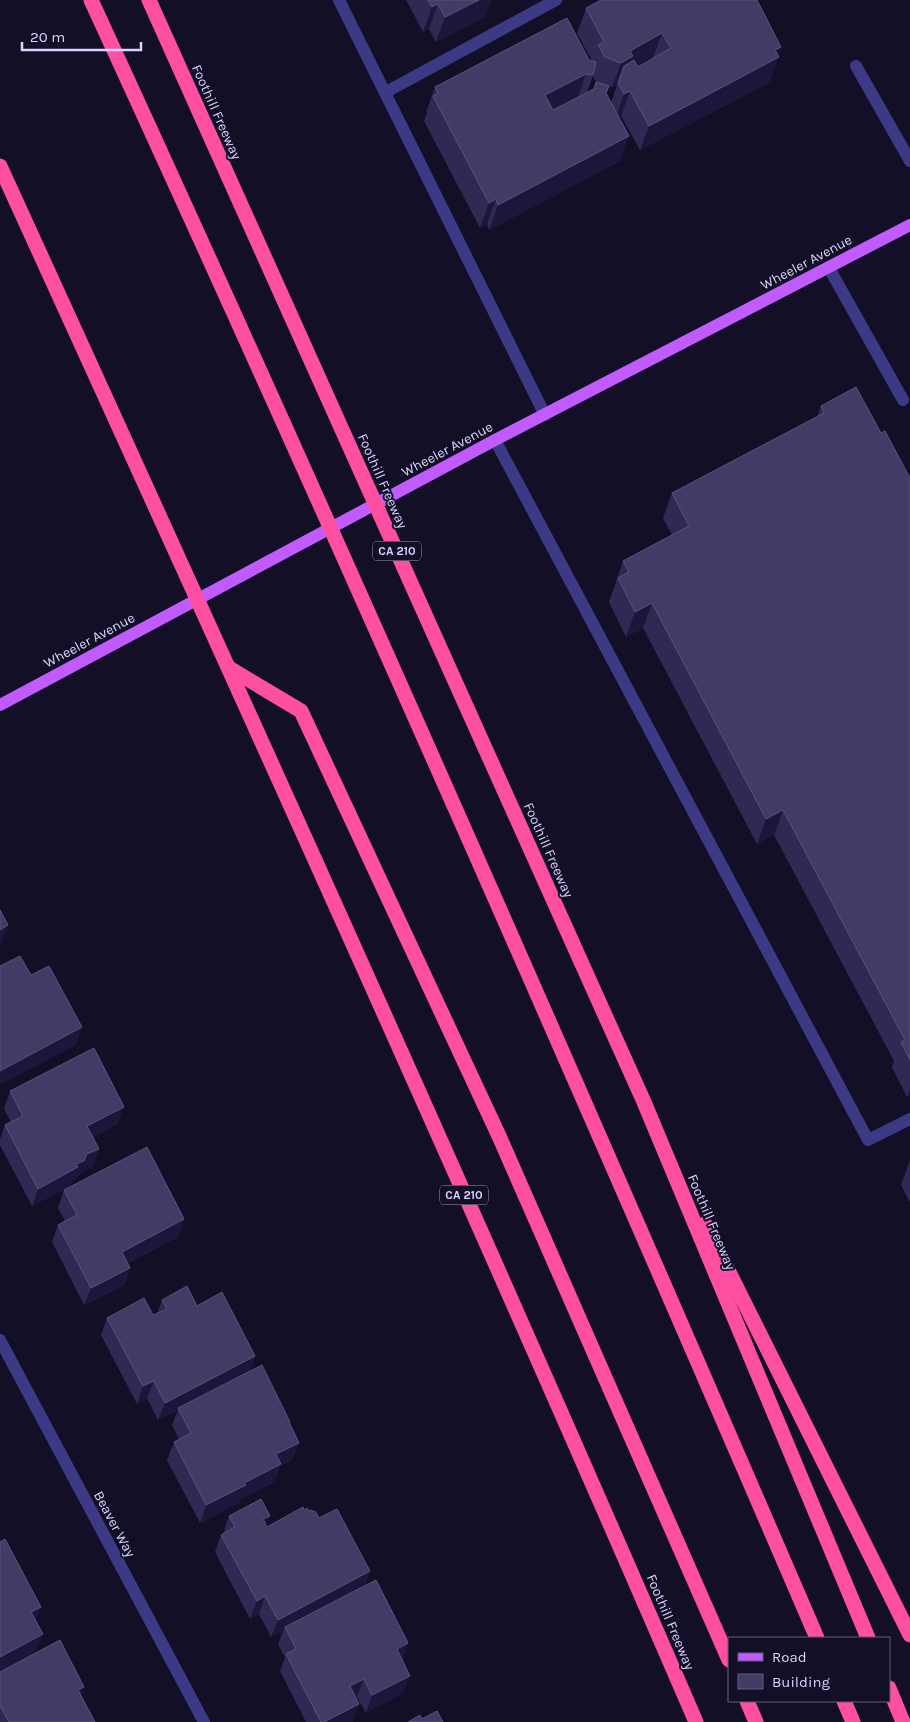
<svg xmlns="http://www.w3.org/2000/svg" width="910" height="1722" font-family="Karla,sans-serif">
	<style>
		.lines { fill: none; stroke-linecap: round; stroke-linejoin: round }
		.minor { stroke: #3d3a85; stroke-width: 12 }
		.major { stroke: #c25bff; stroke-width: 12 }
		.highway { stroke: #ff4fa3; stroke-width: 15 }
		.wall { fill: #312854; fill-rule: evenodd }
		.shaded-wall { fill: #1d163a }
		.building { fill: #433a66; stroke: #5a527e }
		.labels { text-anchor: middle; stroke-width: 4; stroke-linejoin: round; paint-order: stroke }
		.shield { fill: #130f26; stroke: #9e99be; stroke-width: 1 }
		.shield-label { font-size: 12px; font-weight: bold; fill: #d9d4ff }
		.street-label { font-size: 14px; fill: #d9d4ff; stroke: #130f26 }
	</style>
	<rect width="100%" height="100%" fill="#130f26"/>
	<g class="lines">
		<g class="minor">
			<polyline points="339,0 545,415"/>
			<polyline points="856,66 910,161"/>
			<polyline points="386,92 556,0"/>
			<polyline points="829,268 903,400"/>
			<polyline points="495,440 868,1140 910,1119"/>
			<polyline points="0,1340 204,1722"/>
		</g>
		<polyline class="major" points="0,705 495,440 910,225"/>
		<g class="highway">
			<path d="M91,0C341,543 581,1090 817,1638"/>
			<polyline points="149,0 644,1102 868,1638"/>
			<path d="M0,166C236,683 471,1201 696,1722"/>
			<polyline points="229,668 301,711 499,1136 729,1660"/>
			<polyline points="705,1224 910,1635"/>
			<polyline points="889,1688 903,1722"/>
			<polyline points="747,1701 756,1722"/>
			<polyline points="844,1701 853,1722"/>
		</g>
	</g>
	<g class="wall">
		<polygon points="406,0 491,0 485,17 436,42 429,29 423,32"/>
		<path d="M586,8L781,47L770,82L640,150L621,116L619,117L620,161L489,230L487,224L480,228L424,121L427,113L426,112L435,87L589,60L592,61L577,33ZM653,57V58L638,67V66ZM593,76L596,82L593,89L587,92ZM617,85L611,103L606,93L609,86L612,87Z"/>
		<polygon points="821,406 881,433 910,478 910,1095 907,1097 892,1067 894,1061 774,835 757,844 643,628 626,637 609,602 623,561 672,535 663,518 672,493 817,417"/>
		<polygon points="10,1091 118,1124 93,1137 99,1149 93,1166 81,1172 77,1178 73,1180 71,1185 32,1206 0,1145 0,1139 5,1125 11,1122 4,1109"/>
		<polygon points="910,1160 910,1203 901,1185"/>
		<polygon points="64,1190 184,1219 178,1237 128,1263 130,1268 124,1285 84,1305 52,1242 58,1225 65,1221 58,1208"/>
		<polygon points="162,1300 197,1306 255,1356 250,1371 290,1424 299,1443 292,1460 280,1466 274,1482 241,1499 239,1503 200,1523 167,1460 174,1442 179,1439 172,1425 178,1410 158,1420 147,1398 137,1404 101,1335 107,1318 153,1315 157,1314"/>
		<polygon points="304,1510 313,1512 319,1518 365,1586 408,1643 402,1660 403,1693 366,1713 357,1697 356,1697 353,1721 352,1722 306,1722 280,1671 285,1657 278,1645 283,1631 271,1637 259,1614 250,1619 215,1552 221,1535 223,1534 229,1516 266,1525 267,1527"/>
		<polygon points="0,1672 81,1696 95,1722 0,1722"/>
	</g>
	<g class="shaded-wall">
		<polygon points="479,0 491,0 485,17 436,42 445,17"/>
		<polygon points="438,4 429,29 423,32 432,7"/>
		<polygon points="662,33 653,57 627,72 624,81 618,84 624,66 617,85 612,87 621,63 630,51"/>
		<polygon points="781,47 770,82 640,150 649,126"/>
		<polygon points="586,74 577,99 536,120 545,95"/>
		<polygon points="630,91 621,116 615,119 624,94"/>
		<polygon points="629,136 620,161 489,230 498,205"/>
		<polygon points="496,199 487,224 480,228 489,203"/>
		<polygon points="652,603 643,628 626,637 635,612"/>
		<polygon points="783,810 774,835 757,844 766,819"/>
		<polygon points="8,925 2,943 0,944 0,930"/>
		<polygon points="82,1027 76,1045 0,1085 0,1071"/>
		<polygon points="910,1089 910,1095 907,1097"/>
		<polygon points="124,1107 118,1124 81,1143 87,1126"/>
		<polygon points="99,1149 93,1166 81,1172 77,1178 73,1180 71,1185 32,1206 38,1189 76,1164 87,1154"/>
		<polygon points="184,1219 178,1237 115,1269 122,1252"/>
		<polygon points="130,1268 124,1285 84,1305 91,1288"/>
		<polygon points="255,1356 249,1373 178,1408 178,1410 158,1420 165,1403"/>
		<polygon points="154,1381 147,1398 137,1404 143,1386"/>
		<polygon points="299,1443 292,1460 280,1466 274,1482 241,1499 239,1503 200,1523 206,1505 244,1483 276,1454"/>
		<polygon points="270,1516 263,1533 263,1519"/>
		<polygon points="370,1571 364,1589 285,1627 283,1631 271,1637 278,1620"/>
		<polygon points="265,1596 259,1614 250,1619 257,1601"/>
		<polygon points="41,1607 35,1625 31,1612"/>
		<polygon points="43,1634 36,1652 0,1671 0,1657"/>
		<polygon points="408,1643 402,1661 397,1649"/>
		<polygon points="410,1676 403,1693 366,1713 372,1695"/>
		<polygon points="364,1679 357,1697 343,1704 350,1686"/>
		<polygon points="84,1687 78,1704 78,1690"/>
		<polygon points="359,1704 353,1721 352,1722 324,1722"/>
	</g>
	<g class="building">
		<polygon points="428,0 479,0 445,17 438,4 432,7"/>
		<polygon points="601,0 757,0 781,47 775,50 779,57 649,126 630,91 624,94 618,83 624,66 634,60 638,67 671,48 662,33 630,51 633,56 621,63 605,57 598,45 604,42 586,8"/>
		<polygon points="567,18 589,60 596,62 593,75 586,74 545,95 553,110 594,89 596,82 609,86 606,93 629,136 498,205 496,199 489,203 433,96 438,93 435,87"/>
		<polygon points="856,387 881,433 885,431 910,478 910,1060 901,1042 905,1040 783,810 766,819 652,603 635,612 618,578 629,572 623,561 689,526 672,493 824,413 821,406"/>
		<polygon points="0,910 8,925 0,930"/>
		<polygon points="20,956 31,975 49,966 82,1027 0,1071 0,966"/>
		<polygon points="94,1048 124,1107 87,1126 99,1149 87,1154 84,1161 76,1164 78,1167 38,1189 5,1125 23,1116 10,1091"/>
		<polygon points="147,1147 184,1219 122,1252 130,1268 91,1288 58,1225 77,1215 64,1190"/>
		<polygon points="187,1286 197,1306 222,1292 255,1356 165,1403 154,1381 143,1386 107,1318 144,1298 153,1315 167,1309 162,1300"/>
		<polygon points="262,1365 290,1422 289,1422 299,1443 276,1454 281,1464 244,1483 246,1485 206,1505 174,1442 191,1433 178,1408"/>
		<polygon points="261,1499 270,1516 263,1519 267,1527 303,1507 304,1510 307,1508 309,1511 312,1510 313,1512 315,1511 319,1518 337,1509 370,1571 278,1620 265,1596 257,1601 221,1535 235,1527 229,1516"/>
		<polygon points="5,1539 41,1607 31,1612 43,1634 0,1657 0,1542"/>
		<polygon points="376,1580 408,1643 397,1649 410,1676 372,1695 364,1679 350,1686 359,1704 324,1722 321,1722 286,1654 296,1649 285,1627"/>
		<polygon points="60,1640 84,1687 78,1690 95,1722 9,1722 1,1707 0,1707 0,1672"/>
		<polygon points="437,1711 443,1722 408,1722 420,1715 422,1719"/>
	</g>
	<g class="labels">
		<g class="shield">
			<rect x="373" y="541.5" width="48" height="19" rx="4"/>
			<rect x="440" y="1185.5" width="48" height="19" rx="4"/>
		</g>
		<g class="shield-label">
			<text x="397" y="555">CA 210</text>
			<text x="464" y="1199">CA 210</text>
		</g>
		<g class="street-label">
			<text transform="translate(217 112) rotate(66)" y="5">Foothill Freeway</text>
			<text transform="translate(806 262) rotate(-28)" y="5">Wheeler Avenue</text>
			<text transform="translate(447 449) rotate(-28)" y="5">Wheeler Avenue</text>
			<text transform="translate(383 481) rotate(66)" y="5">Foothill Freeway</text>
			<text transform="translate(89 640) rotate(-28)" y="5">Wheeler Avenue</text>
			<text transform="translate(549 850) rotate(66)" y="5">Foothill Freeway</text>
			<text transform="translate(712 1222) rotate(67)" y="5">Foothill Freeway</text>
			<text transform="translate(115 1524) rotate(62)" y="5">Beaver Way</text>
			<text transform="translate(671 1622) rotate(67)" y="5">Foothill Freeway</text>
		</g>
	</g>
	<rect x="728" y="1637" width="162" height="65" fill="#130f26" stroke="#625e7d"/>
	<rect x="738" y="1653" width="25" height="8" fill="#c25bff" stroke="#625e7d"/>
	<text x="772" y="1662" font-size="15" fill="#d9d4ff">Road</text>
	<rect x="738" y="1674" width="25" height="15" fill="#433a66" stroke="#625e7d"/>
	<text x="772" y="1687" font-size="15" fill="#d9d4ff">Building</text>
	<path d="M22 42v8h119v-8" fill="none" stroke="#d9d4ff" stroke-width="2.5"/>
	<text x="30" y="42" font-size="15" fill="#d9d4ff" stroke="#130f26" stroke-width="4" paint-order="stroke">20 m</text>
</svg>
